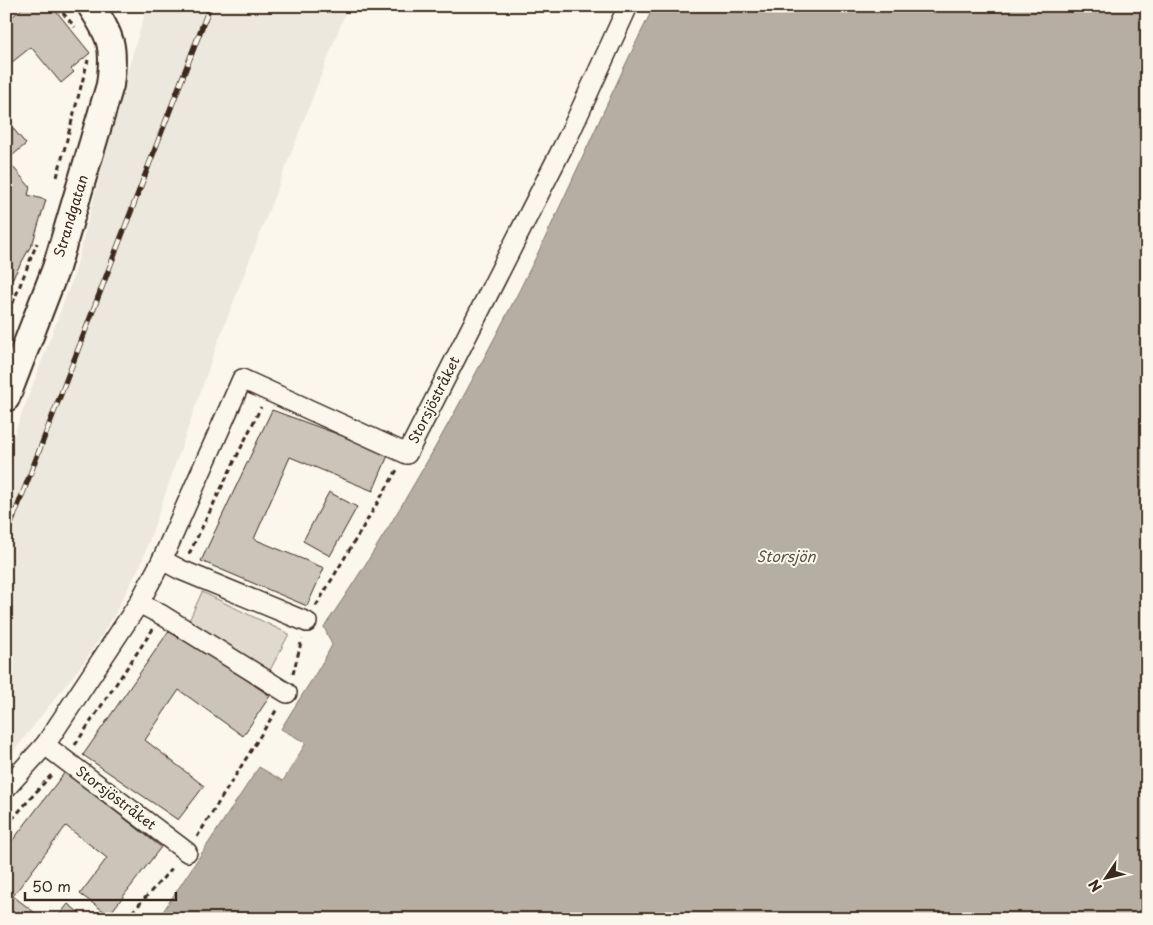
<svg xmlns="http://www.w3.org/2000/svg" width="1153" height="925" font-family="'Playpen Sans',sans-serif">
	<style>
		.built { fill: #ede8dd }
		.green { fill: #dfd9ce; stroke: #8d8276 }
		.water { fill: #b6aea2; stroke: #85796d }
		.building { fill: #ccc4b9; stroke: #3b2a1e }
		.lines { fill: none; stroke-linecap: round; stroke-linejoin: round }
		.street-casing { stroke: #3b2a1e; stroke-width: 22 }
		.secondary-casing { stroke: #3b2a1e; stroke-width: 30 }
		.path { stroke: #3b2a1e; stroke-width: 3; stroke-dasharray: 5 4; stroke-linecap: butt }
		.street { stroke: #fbf7ec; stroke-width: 19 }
		.secondary { stroke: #fbf7ec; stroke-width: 26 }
		.rail-casing { stroke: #3b2a1e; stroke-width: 5.5 }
		.rail { stroke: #fbf7ec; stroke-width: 4; stroke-dasharray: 11; stroke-linecap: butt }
		.labels { text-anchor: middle; stroke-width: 4; stroke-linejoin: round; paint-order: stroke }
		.street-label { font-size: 14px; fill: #3b2a1e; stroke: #fbf7ec }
		.water-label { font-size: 15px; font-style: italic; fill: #605246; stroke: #fbf7ec }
	</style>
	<rect width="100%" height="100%" fill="#fbf7ec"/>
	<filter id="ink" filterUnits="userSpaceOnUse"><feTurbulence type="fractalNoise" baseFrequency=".02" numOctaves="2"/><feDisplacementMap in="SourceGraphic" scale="10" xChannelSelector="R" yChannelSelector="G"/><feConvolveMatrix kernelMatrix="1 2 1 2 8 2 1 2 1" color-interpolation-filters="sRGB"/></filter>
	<g filter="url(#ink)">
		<polygon class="built" points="147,6 348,6 216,347 141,564 112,619 87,658 6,761 6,456 74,275 124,83"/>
		<polygon class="green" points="202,592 289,634 268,674 188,623"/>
		<path class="water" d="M654,6H1147V919H158L259,767L283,781L306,743L281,729C298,700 317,674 332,645L324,627C397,521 459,407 518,293C566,199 606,101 654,6Z"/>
		<g class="building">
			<polygon points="25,6 52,6 90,53 71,69 74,72 61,83 31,47 6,67 6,22"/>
			<polygon points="6,120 26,144 7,160 30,187 28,195 46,200 33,242 6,290"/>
			<polygon points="272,410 389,453 373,491 290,457 254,539 324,568 307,606 201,561"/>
			<polygon points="329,492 357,507 330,556 303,541"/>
			<polygon points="171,628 270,696 243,736 179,690 145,740 204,786 178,820 83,755"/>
			<polygon points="65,772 161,847 109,915 80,894 107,858 66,826 13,896 43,919 6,919 6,849"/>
			<polygon points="68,904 87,919 56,919"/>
		</g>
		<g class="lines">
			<g class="street-casing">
				<g id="street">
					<polyline points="162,560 181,570 307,622"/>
					<polyline points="139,603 162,615 287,693"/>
					<polyline points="45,745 187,852"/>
					<polyline points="6,788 45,745 139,603 162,560 242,379 407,454 570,133 628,6"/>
				</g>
			</g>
			<g class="secondary-casing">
				<path id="secondary" d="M6,398L56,268L110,85C115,47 112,38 91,6"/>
			</g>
			<g class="path">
				<polyline points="57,6 75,27"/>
				<polyline points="57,177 88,60"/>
				<polyline points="6,320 37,243"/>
				<polyline points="189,554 261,407"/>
				<polyline points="316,606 397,470"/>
				<polyline points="293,674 302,639"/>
				<polyline points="75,745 153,629"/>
				<polyline points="6,826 53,773"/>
				<polyline points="197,837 277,709"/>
				<polyline points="126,919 174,866"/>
			</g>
			<use href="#street" class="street"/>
			<use href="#secondary" class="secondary"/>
			<g class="rail-casing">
				<polyline id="rail" points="6,537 210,6"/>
			</g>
			<use href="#rail" class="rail"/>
		</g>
	</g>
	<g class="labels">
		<g class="street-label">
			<text transform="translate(71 216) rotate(-73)" y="5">Strandgatan</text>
			<text transform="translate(434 400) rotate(-63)" y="5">Storsjöstråket</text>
			<text transform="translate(116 798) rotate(37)" y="5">Storsjöstråket</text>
		</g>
		<g class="water-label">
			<text x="786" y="562">Storsjön</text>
		</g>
	</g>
	<rect width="1153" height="925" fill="none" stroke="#fbf7ec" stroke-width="25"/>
	<rect x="12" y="12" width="1128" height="900" fill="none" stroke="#3b2a1e" stroke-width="2" filter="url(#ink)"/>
	<g transform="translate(1106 878) rotate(235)" stroke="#fbf7ec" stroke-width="4" paint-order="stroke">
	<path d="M0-4L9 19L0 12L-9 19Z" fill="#3b2a1e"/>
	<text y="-8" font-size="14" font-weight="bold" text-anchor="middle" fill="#3b2a1e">N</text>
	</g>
	<path d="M25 892v8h151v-8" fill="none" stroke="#3b2a1e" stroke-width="2.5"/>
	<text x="32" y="892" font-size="15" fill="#3b2a1e" stroke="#fbf7ec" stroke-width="4" paint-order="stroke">50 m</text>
</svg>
